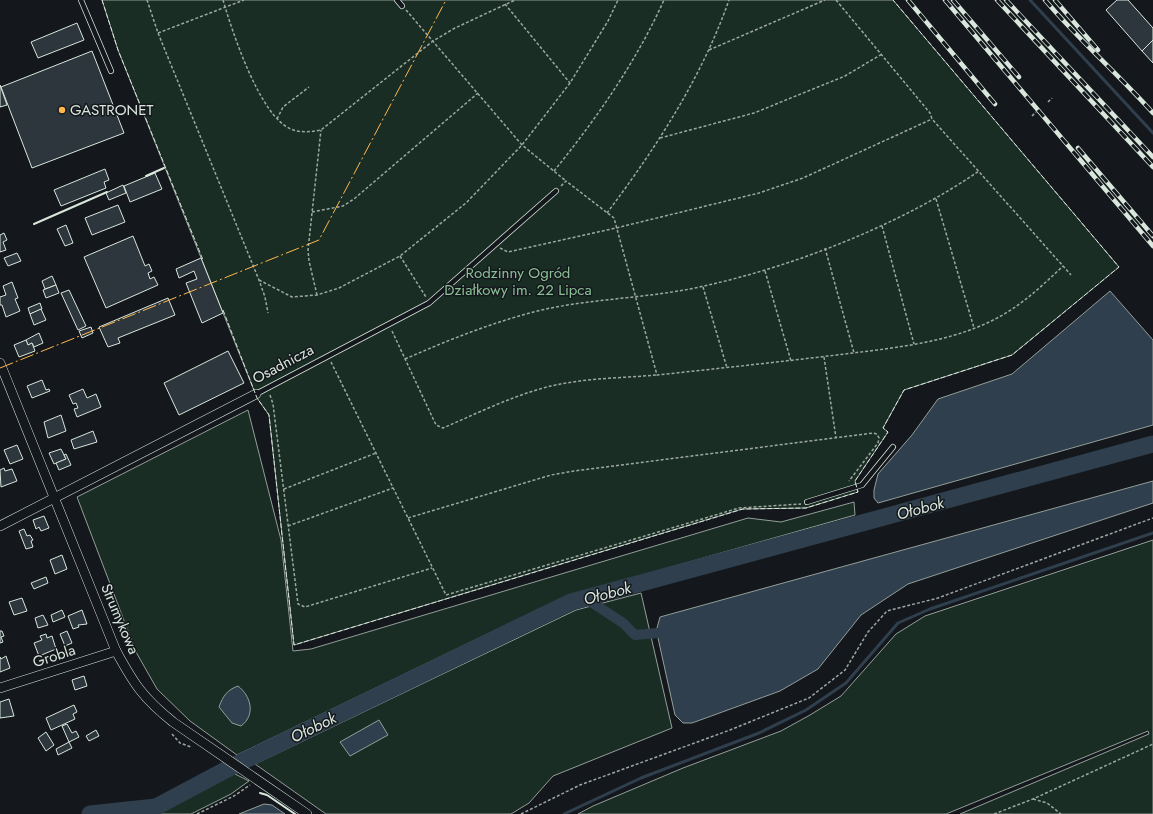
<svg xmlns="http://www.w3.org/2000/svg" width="1153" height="814" font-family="Jost,sans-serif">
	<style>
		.green { fill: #1a2d24; stroke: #939e99 }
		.water { fill: #2f3f4d; stroke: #939e99 }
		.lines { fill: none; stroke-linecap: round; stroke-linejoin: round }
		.stream { stroke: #2f3f4d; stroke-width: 3 }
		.canal { stroke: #2f3f4d; stroke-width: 10 }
		.river { stroke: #2f3f4d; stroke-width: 17 }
		.building { fill: #2c363c; stroke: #d8e6dc }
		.lane-casing { stroke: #d8e6dc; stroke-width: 6 }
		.street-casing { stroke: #d8e6dc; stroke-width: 10 }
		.path { stroke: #9da8a2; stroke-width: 1.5; stroke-dasharray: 3 2; stroke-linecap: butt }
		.lane { stroke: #14181c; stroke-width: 4.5 }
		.street { stroke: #14181c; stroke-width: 9 }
		.rail-casing { stroke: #d8e6dc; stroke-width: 4.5 }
		.rail { stroke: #14181c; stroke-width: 3; stroke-dasharray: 9; stroke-linecap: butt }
		.fence { stroke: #d8e6dc; stroke-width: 1; stroke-dasharray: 5 2; stroke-linecap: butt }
		.wall { stroke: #d8e6dc; stroke-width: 2 }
		.power { stroke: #ffb74d; stroke-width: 1; stroke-dasharray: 14 3 2 3; stroke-linecap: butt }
		.poi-dot { fill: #ffb74d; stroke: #14181c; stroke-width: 1.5 }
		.labels { text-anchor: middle; stroke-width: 3; stroke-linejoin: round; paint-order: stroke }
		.poi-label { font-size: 15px; fill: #d8e6dc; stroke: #14181c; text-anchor: start }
		.park-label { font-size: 15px; fill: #8ac095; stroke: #14181c }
		.street-label { font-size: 15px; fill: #d8e6dc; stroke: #14181c }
		.water-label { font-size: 16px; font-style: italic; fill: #d8e6dc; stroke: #14181c }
	</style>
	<rect width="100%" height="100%" fill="#14181c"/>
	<g class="green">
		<polygon points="102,0 893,0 1119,267 1012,355 904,390 883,428 888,432 855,481 858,492 806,508 742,509 294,645 269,415 257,398 118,50"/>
		<polygon points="248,410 281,540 293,651 311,649 748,518 781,522 854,502 855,515 562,598 237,755 190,721 157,689 136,652 77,497"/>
		<polygon points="1153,540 1153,814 960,814 1149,734 1148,731 946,814 578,814 593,806 683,768 781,731 810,715 841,696 896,634 925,616"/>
		<polygon points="641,593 672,728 553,776 529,803 511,814 326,814 255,764 576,610"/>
		<polygon points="231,772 249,781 231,794 191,814 129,814 158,810"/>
	</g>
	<g class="water">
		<polygon points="1110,291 1153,340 1153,425 878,503 874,498 874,490 878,474 912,435 938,399 1012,374"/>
		<polygon points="1153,481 1153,503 908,584 861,615 818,669 780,691 692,723 683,723 675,715 658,638 657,628 660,617"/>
		<path d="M238,686C251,696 256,715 241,726L232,723L219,707C223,696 227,690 238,686Z"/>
		<polygon points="379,720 388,735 350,756 340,742"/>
		<polygon points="264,804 272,805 285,814 239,814"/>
	</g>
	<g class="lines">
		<g class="stream">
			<polyline points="1030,0 1153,133"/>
			<polyline points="564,814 641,778 759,733 806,710 846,683 898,623 930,609 1153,533"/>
		</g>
		<polyline class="canal" points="585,598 623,623 635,635 658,633"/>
		<polyline class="river" points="90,814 156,807 233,766 571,602 1153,444"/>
	</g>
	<g class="building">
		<polygon points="1117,0 1128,0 1153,28 1153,40 1142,51 1106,10"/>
		<polygon points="77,23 84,40 38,58 31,42"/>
		<polygon points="1153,40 1153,63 1142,51"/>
		<polygon points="92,51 124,133 32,168 1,87"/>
		<polygon points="0,85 7,105 0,107"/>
		<polygon points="105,169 109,180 104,182 106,188 61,206 54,190"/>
		<polygon points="155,173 162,189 130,202 124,186"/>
		<polygon points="123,185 126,193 109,200 106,193"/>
		<polygon points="118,205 125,222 92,235 85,218"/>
		<polygon points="66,225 73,243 65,246 57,229"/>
		<polygon points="4,233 7,240 3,242 6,250 0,252 0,235"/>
		<polygon points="133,236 145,266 149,264 152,271 148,273 150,279 154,277 158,285 106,308 84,257"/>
		<polygon points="17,253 21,261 8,266 4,258"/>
		<polygon points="201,258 223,313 202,323 186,283 197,279 194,271 179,278 176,269"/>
		<polygon points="52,276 56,285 45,289 42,281"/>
		<polygon points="12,282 18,298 15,299 20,311 6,317 2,305 0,305 0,297 6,295 3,286"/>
		<polygon points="56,285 59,293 46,298 43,290"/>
		<polygon points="69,290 86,326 78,330 61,293"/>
		<polygon points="168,298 175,315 118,338 120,343 108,347 99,327"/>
		<polygon points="40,303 42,309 30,314 28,308"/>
		<polygon points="41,309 46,320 34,325 30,314"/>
		<polygon points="91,327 93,333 82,338 79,331"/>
		<polygon points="39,333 43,343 34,347 32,343 28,345 26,340"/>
		<polygon points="26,340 28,345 32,343 35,351 19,357 14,345"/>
		<polygon points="228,351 244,383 179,415 164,383"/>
		<polygon points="42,380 46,390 49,389 50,391 32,398 27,386"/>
		<polygon points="83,389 87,398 96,394 101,407 77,417 74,409 78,408 76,403 73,404 69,395"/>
		<polygon points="61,415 66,431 48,438 44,422"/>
		<polygon points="93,431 97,442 74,449 71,440"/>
		<polygon points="17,445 23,459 10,464 4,450"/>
		<polygon points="61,449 66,459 54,464 49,453"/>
		<polygon points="66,454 71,465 59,470 56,463 66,459 64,455"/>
		<polygon points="4,468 5,471 12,469 17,481 1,487 0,470"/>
		<polygon points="44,516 49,528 41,531 39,527 36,529 33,520"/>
		<polygon points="24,529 27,536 30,535 33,540 31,541 33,547 26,549 19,531"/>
		<polygon points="62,555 67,569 55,574 50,560"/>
		<polygon points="46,577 48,583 34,589 31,583"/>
		<polygon points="22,598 27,611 14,615 9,602"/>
		<polygon points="62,610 65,617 53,622 51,615"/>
		<polygon points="82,610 87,624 78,625 79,627 73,629 68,616"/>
		<polygon points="43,615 48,625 38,628 35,618"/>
		<polygon points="0,631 2,631 4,636 1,637 3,642 0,643"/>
		<polygon points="67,631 72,643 65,646 60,634"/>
		<polygon points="46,634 47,638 52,636 56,649 39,656 34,643 42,640 40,636"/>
		<polygon points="6,656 10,668 0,672 0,657 1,659"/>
		<polygon points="84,676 87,686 75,690 72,680"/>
		<polygon points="9,699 14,716 0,718 0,702"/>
		<polygon points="74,705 77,712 73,714 75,719 51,730 46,718"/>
		<polygon points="67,724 72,733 76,731 79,737 69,742 62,726"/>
		<polygon points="96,730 99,736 89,741 86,736"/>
		<polygon points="46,732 54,745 46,751 38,738"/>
		<polygon points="69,742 72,748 58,755 56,749"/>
	</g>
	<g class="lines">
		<g class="lane-casing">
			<g id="lane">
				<polyline points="81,0 111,71"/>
				<polyline points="397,0 402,6"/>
				<polyline points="256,394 429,303 556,191"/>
				<polyline points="807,502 862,485 893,447"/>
			</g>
		</g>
		<g class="street-casing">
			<g id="street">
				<path d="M0,363L116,651C134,684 143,698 173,722L307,814"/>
				<polyline points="0,526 256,394"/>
				<polyline points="0,688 116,651"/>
			</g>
		</g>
		<g class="path">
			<polyline points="147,0 158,33 259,280 265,297 268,313"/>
			<path d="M223,0C232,31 260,117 291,129C300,133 311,132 321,130L433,41L455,28L515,0"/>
			<polyline points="836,0 930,113 932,119 1071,275"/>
			<polyline points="505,4 570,83"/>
			<polyline points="406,10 522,145 566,181"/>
			<polyline points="158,33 244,0"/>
			<polyline points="709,50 825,0"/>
			<polyline points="1048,102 1052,98"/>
			<polyline points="1032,116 1036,112"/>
			<polyline points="277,119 283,107 309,87"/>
			<polyline points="660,138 754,113 845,76 882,54"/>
			<path d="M554,171C597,118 636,62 664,0"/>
			<path d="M561,186L566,181L614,218L657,375C723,368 788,361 853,353C902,347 955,341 999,317C1023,304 1043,285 1063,266"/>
			<polyline points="936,199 974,328"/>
			<polyline points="312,212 343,206 354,199 478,93"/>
			<path d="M607,213C656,148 702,77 729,0"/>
			<polyline points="882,226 914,344"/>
			<polyline points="500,248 508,252 616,228 759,193 803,178 932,119"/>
			<polyline points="825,248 854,353"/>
			<polyline points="400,256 426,297"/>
			<polyline points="765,271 791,361"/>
			<polyline points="259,280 292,297 317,295 339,288 400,256 466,203 522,145 570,83 608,21 618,0"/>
			<polyline points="703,287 727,368"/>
			<polyline points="317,295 309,261 308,250 321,130"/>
			<path d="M392,331L436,425L443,428C478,413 514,395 551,386C586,378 622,378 657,375"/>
			<polyline points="824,357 836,438"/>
			<path d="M405,359C451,339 498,320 546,309C598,298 652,298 704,286C795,266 902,224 979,171"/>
			<polyline points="331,362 446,595 739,508 801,504"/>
			<polyline points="270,395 273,404 298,604 305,607 432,568"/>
			<polyline points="284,489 376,453"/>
			<polyline points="408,518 551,475 574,471 873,433 877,434 879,438 878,443 849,481"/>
			<polyline points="288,526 393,488"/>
			<polyline points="172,734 180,743 191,747"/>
			<polyline points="1033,799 1047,803 1061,814"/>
			<polyline points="197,814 234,796 250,785"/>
			<polyline points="521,814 580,785 730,730 809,698 845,670 868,632 887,611 938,598 1153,518"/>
			<polyline points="994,814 1033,799 1153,744"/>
		</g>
		<use href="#lane" class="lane"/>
		<use href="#street" class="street"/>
		<g class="rail-casing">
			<g id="rail">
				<polyline points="908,0 995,104"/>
				<polyline points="945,0 1153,246"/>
				<polyline points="953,0 1019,77"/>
				<polyline points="997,0 1153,167"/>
				<polyline points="1006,0 1153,157"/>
				<path d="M1045,0C1079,40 1118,74 1153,113"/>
				<polyline points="1055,0 1098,50"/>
				<polyline points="1078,148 1153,236"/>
			</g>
		</g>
		<use href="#rail" class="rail"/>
		<g class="fence">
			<polyline points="102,0 118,50 203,260"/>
			<polyline points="223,310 257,398 269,415 294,645 743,509 806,508 858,492 855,481 888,432 883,428 904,390 1012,355 1119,267 893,0"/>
		</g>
		<g class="wall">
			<polyline points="146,176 164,168"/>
			<polyline points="34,224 107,192"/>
			<polyline points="260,793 267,795 295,814"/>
		</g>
		<polyline class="power" points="0,368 319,240 446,0"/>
	</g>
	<circle class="poi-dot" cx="62" cy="110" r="4"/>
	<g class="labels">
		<g class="poi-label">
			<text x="70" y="115">GASTRONET</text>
		</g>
		<g class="park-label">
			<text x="518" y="278">Rodzinny Ogród<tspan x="518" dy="17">Działkowy im. 22 Lipca</tspan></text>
		</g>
		<g class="street-label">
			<text transform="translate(283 364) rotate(-28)" y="5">Osadnicza</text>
			<text transform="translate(120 619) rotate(67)" y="5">Strumykowa</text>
			<text transform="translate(54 656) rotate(-18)" y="5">Grobla</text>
		</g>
		<g class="water-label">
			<text transform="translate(920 508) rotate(-15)" y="6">Ołobok</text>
			<text transform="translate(607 593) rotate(-15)" y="6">Ołobok</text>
			<text transform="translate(313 727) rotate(-26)" y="6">Ołobok</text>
		</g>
	</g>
</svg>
